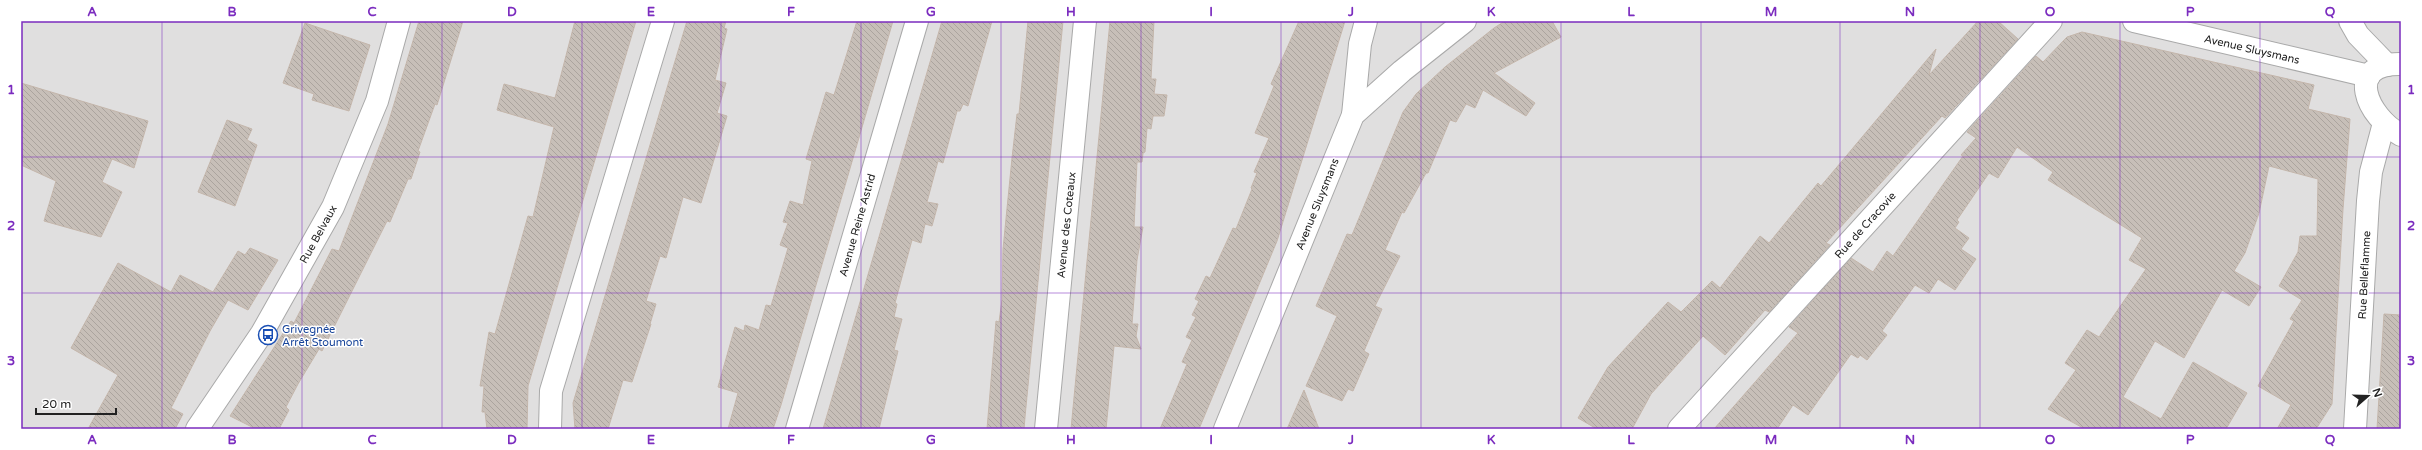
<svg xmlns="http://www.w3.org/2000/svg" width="2422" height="450" font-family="'Varela Round',sans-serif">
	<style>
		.residential { fill: #e0dfdf }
		.building { fill: url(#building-back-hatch); stroke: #c4b6ab }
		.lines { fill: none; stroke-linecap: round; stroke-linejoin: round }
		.minor-casing { stroke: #a9a9a9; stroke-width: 24 }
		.minor { stroke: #fff; stroke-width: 22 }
		.grid { fill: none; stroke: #7b2cbf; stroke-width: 1; stroke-opacity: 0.55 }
		.labels { text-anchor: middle; stroke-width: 3; stroke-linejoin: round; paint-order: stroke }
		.street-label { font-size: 11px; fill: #222; stroke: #fff }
		.transit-label { font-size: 11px; fill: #164399; stroke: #fff; text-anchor: start }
		.neatline { fill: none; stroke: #7b2cbf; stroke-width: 1.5 }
		.grid-label { font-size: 13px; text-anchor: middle; font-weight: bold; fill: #7b2cbf }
	</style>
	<defs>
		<pattern id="building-back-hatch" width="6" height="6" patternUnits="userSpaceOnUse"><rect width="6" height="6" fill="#c7bfb8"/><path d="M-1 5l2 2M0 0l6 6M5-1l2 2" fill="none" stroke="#aba49e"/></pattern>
	</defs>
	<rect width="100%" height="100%" fill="#f2efe9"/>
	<rect class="residential" x="21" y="21" width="2380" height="408"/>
	<g class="building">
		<polygon points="419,21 463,21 437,105 435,104 418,151 420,152 411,179 408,179 390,222 387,221 322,351 319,349 298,384 286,407 289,410 279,429 256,429 230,416 291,321 294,323 332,249 339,251 388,124"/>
		<polygon points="575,21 636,21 528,386 527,429 487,429 485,412 482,412 484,386 480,386 489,332 495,334 528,216 533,217 554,127 497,110 504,84 555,98"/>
		<polygon points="687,21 726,21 724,28 727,29 715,80 726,83 717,113 727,116 701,203 683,197 666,258 660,256 646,301 656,304 650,324 651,324 632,382 623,380 608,429 575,429 573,403"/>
		<polygon points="857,21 893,21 781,405 773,429 728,429 738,393 718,387 735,327 744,331 745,325 759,330 766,305 771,306 788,248 780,245 788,223 783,222 790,201 803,205 812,161 806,159 826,92 834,95"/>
		<polygon points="942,21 992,21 968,106 963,104 960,111 957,111 943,163 938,161 927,202 938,204 932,226 925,224 921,243 912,240 906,262 895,303 897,304 894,317 902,319 894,350 898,351 879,429 823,429"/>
		<polygon points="1028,21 1063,21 1025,417 1024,429 987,429 996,321 999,322 1002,300 1003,249 1012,158 1017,114 1019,114"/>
		<polygon points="1110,21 1154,21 1151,79 1156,79 1154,94 1167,95 1164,116 1153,116 1151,129 1147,128 1145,152 1143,153 1142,162 1137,162 1134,227 1143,227 1137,260 1132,324 1138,324 1136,336 1141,349 1114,346 1106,429 1071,429"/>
		<polygon points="1299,21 1345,21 1277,241 1199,429 1160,429 1187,364 1182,362 1192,340 1186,337 1196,317 1192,315 1199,301 1195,299 1206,276 1210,278 1233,228 1236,229 1252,189 1251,188 1257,173 1254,172 1269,138 1255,133 1274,86 1271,84"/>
		<polygon points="1505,21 1552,21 1561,37 1494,73 1535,103 1526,116 1483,90 1475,108 1466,104 1456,122 1450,120 1428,173 1426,173 1404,213 1402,212 1385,250 1400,256 1375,306 1382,309 1364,351 1369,354 1353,391 1348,389 1342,401 1306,386 1337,316 1316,306 1347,234 1352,235 1403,112 1416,94 1445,67 1494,28"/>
		<polygon points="1978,21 1998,21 2018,39 1945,118 1942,116 1826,243 1830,245 1769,312 1765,310 1725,355 1703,336 1651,394 1632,429 1597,429 1578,418 1608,367 1668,302 1681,312 1712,281 1720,288 1760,236 1769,243 1818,183 1821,186 1936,49 1929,75"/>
		<polygon points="305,23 370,45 349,111 312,100 314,94 283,83"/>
		<polygon points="2082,32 2314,85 2308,109 2350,119 2343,209 2332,404 2316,429 2277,429 2291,405 2258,386 2294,321 2290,319 2302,300 2279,286 2298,252 2300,236 2317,236 2318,179 2269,166 2259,213 2245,253 2234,271 2261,287 2249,306 2222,290 2184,358 2155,341 2123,397 2161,419 2193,362 2247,393 2226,429 2085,429 2048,409 2076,370 2065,363 2087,330 2099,337 2146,269 2129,260 2142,238 2048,180 2053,172 2017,147 1998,178 1989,173 1957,220 1959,222 1955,228 1969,238 1961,249 1976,259 1955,290 1938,279 1929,293 1915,285 1882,331 1887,335 1867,360 1860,355 1858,358 1851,354 1808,415 1793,405 1777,429 1714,429 1798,333 1789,327 1851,258 1873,272 1887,251 1893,256 1963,156 1961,155 1976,138 1967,132 2036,56 2043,62 2067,37"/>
		<polygon points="21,83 148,121 134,168 112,159 102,182 122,192 101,237 44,221 56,181 21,165"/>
		<polygon points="227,120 252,129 247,140 257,145 235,206 198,192"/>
		<polygon points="250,248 278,260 248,310 228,300 210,331 171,408 183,414 175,429 88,429 118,375 71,348 118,263 171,292 180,275 213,292 238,251 245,255"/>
		<polygon points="2384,314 2401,315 2401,429 2377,429"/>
		<polygon points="1304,390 1319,429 1287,429"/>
	</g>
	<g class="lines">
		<g class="minor-casing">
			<g id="minor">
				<polyline points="2134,21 2369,76"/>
				<polyline points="2350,21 2358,35 2387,65"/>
				<path d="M2401,64C2343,63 2367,117 2401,135"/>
				<polyline points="1353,115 1360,44 1366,21"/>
				<polyline points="197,429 262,333 333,207 377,101 399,21"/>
				<polyline points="550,429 551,391 663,21"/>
				<polyline points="797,429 917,21"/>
				<polyline points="1046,429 1085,21"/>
				<polyline points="1225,429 1353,115 1402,71 1465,21"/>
				<polyline points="1679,429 2051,21"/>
				<polyline points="2355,429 2368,201 2371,172 2384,123"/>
			</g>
		</g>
		<use href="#minor" class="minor"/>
	</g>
	<path class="grid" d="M162,21V429M302,21V429M442,21V429M582,21V429M721,21V429M861,21V429M1001,21V429M1141,21V429M1281,21V429M1421,21V429M1561,21V429M1701,21V429M1840,21V429M1980,21V429M2120,21V429M2260,21V429M21,157H2401M21,293H2401"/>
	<defs>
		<g id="bus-ring" transform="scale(1)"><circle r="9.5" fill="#fff" stroke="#1a4fb4" stroke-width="1.5"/><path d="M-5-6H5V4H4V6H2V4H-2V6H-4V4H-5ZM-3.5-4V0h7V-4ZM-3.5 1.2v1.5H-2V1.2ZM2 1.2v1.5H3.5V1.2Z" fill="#1a4fb4"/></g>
	</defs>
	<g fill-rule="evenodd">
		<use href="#bus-ring" x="268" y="335"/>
	</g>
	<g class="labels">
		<g class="street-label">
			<text transform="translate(2252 49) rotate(13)" y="4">Avenue Sluysmans</text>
			<text transform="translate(1317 204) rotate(-68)" y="4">Avenue Sluysmans</text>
			<text transform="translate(857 225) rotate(-74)" y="4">Avenue Reine Astrid</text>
			<text transform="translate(1066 225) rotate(-84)" y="4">Avenue des Coteaux</text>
			<text transform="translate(1865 225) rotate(-48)" y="4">Rue de Cracovie</text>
			<text transform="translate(318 234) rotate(-61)" y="4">Rue Belvaux</text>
			<text transform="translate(2364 275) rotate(-87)" y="4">Rue Belleflamme</text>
		</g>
		<g class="transit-label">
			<text x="282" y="333">Grivegnée<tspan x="282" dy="13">Arrêt Stoumont</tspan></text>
		</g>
	</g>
	<rect width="2422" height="450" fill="none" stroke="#ffffff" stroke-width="44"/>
	<g transform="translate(2368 396) rotate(70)" stroke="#ffffff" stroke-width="3" paint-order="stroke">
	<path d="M0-3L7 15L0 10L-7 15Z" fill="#222222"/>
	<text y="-6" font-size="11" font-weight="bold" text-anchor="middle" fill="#222222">N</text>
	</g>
	<path d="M36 408v6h80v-6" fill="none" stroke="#222222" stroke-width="2"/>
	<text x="42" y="408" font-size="12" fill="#222222" stroke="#ffffff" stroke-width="3" paint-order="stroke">20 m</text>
	<rect x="22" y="22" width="2378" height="406" class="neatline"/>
	<g class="grid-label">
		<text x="92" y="16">A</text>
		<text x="232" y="16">B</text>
		<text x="372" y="16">C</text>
		<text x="512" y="16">D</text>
		<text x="651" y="16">E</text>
		<text x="791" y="16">F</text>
		<text x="931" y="16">G</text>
		<text x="1071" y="16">H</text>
		<text x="1211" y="16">I</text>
		<text x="1351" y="16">J</text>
		<text x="1491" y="16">K</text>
		<text x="1631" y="16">L</text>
		<text x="1771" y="16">M</text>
		<text x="1910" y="16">N</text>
		<text x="2050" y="16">O</text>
		<text x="2190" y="16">P</text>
		<text x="2330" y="16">Q</text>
		<text x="11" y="94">1</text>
		<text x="2411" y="94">1</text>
		<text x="11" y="230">2</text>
		<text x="2411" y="230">2</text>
		<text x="11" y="365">3</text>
		<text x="2411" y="365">3</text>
		<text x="92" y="444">A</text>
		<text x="232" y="444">B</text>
		<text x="372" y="444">C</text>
		<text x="512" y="444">D</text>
		<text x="651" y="444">E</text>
		<text x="791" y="444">F</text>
		<text x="931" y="444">G</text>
		<text x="1071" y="444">H</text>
		<text x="1211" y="444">I</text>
		<text x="1351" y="444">J</text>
		<text x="1491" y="444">K</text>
		<text x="1631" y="444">L</text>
		<text x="1771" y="444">M</text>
		<text x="1910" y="444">N</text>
		<text x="2050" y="444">O</text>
		<text x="2190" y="444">P</text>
		<text x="2330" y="444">Q</text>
	</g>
</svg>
